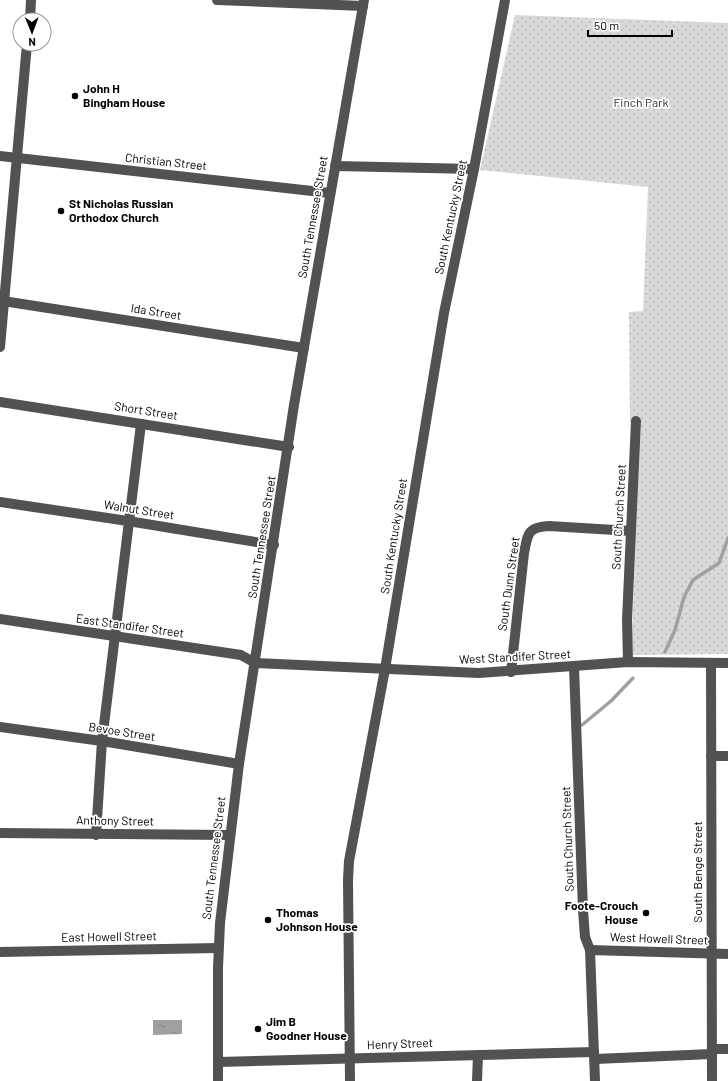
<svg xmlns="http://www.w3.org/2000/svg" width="728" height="1081" font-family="Barlow,sans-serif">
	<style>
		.park { fill: url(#park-dots) }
		.water { fill: url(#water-ripples) }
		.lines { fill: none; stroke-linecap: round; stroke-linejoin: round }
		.stream { stroke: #a0a0a0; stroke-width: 3.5 }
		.minor { stroke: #525252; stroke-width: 10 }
		.poi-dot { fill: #000; stroke: #fff; stroke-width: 1.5 }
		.labels { text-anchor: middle; stroke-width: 3.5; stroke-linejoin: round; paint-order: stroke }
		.poi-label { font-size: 12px; font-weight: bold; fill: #000; stroke: #fff; text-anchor: start }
		.park-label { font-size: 12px; fill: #303030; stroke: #fff }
		.street-label { font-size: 12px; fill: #000; stroke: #fff }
	</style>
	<defs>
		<pattern id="park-dots" width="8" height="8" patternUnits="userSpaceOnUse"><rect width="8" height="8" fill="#d9d9d9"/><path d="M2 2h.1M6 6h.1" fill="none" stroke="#b8b8b8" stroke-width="1.8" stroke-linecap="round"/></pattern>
		<pattern id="water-ripples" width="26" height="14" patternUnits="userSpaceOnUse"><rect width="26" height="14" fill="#a0a0a0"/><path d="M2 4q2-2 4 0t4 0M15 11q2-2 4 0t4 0" fill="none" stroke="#888"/></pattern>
	</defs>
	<rect width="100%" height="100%" fill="#fff"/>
	<polygon class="park" points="515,15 728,23 728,654 631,655 641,421 630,422 629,312 643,311 648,187 480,170"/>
	<polygon class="water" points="153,1020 182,1020 182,1034 153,1035"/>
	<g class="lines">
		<g class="stream">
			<polyline points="665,652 675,630 684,597 693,580 719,563 728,538"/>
			<polyline points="582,725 611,701 633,678"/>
		</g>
		<g class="minor">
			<polyline points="217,0 363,6"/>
			<polyline points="30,20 31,0"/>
			<polyline points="0,156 330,193"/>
			<polyline points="335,166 474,169"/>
			<polyline points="3,301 304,348"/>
			<polyline points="0,347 27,44"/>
			<polyline points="0,402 289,447"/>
			<polyline points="0,502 128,521 274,545"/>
			<polyline points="0,619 241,655 255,663 479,673 628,662 728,663"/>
			<polyline points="628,662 627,620 636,421"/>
			<polyline points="711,663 712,1081"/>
			<polyline points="574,667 583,910 585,937 590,950 595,1081"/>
			<path d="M511,672L524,553C528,534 527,527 549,526L631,531"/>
			<polyline points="0,727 102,741 239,764"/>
			<polyline points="711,756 728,756"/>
			<polyline points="0,833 230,835"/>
			<polyline points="96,835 102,741 141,424"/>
			<polyline points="590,950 728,954"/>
			<polyline points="0,952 218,948"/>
			<polyline points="712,1049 728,1049"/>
			<polyline points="595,1059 712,1054"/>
			<polyline points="218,1062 594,1052"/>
			<polyline points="218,1081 218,968 220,923 239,764 294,405 364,0"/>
			<polyline points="350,1081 348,880 349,861 385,669 444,313 474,169 505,0"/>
			<polyline points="477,1081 478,1055"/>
		</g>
	</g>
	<g class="poi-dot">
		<circle cx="75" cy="96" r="4"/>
		<circle cx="61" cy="211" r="4"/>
		<circle cx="646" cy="913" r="4"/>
		<circle cx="268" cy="920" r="4"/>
		<circle cx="258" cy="1029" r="4"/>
	</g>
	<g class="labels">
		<g class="poi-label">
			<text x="83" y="93">John H<tspan x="83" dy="14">Bingham House</tspan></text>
			<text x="69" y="208">St Nicholas Russian<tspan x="69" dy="14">Orthodox Church</tspan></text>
			<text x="638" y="910" text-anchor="end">Foote-Crouch<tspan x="638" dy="14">House</tspan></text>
			<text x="276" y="917">Thomas<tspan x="276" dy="14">Johnson House</tspan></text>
			<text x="266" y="1026">Jim B<tspan x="266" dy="14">Goodner House</tspan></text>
		</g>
		<g class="park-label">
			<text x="641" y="107">Finch Park</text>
		</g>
		<g class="street-label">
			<text transform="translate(166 162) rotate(6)" y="4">Christian Street</text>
			<text transform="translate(313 217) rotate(-80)" y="4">South Tennessee Street</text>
			<text transform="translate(451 217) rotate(-78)" y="4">South Kentucky Street</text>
			<text transform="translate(156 312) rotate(9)" y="4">Ida Street</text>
			<text transform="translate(146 411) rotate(9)" y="4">Short Street</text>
			<text transform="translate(139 510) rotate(9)" y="4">Walnut Street</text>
			<text transform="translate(619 517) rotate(-87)" y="4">South Church Street</text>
			<text transform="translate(394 536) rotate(-81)" y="4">South Kentucky Street</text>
			<text transform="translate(262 537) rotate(-81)" y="4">South Tennessee Street</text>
			<text transform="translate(509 584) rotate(-82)" y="4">South Dunn Street</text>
			<text transform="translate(130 626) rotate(8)" y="4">East Standifer Street</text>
			<text transform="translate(515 657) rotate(-3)" y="4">West Standifer Street</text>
			<text transform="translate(122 732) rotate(9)" y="4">Bevoe Street</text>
			<text transform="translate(115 821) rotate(1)" y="4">Anthony Street</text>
			<text transform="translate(568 839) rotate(-92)" y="4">South Church Street</text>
			<text transform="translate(214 858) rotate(-83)" y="4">South Tennessee Street</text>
			<text transform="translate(698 872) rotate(-90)" y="4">South Benge Street</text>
			<text transform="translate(109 937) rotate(-1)" y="4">East Howell Street</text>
			<text transform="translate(659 939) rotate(2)" y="4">West Howell Street</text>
			<text transform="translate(400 1044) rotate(-2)" y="4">Henry Street</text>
		</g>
	</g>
	<g transform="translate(32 32) rotate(179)"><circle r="19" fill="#ffffff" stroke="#999999"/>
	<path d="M0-3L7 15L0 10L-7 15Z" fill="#000000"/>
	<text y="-6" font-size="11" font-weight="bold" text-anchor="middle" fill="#000000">N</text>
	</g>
	<path d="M588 30v6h84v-6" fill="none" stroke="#000000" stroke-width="2"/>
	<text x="594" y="30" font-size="12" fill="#000000" stroke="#ffffff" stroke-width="3" paint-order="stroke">50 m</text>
</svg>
